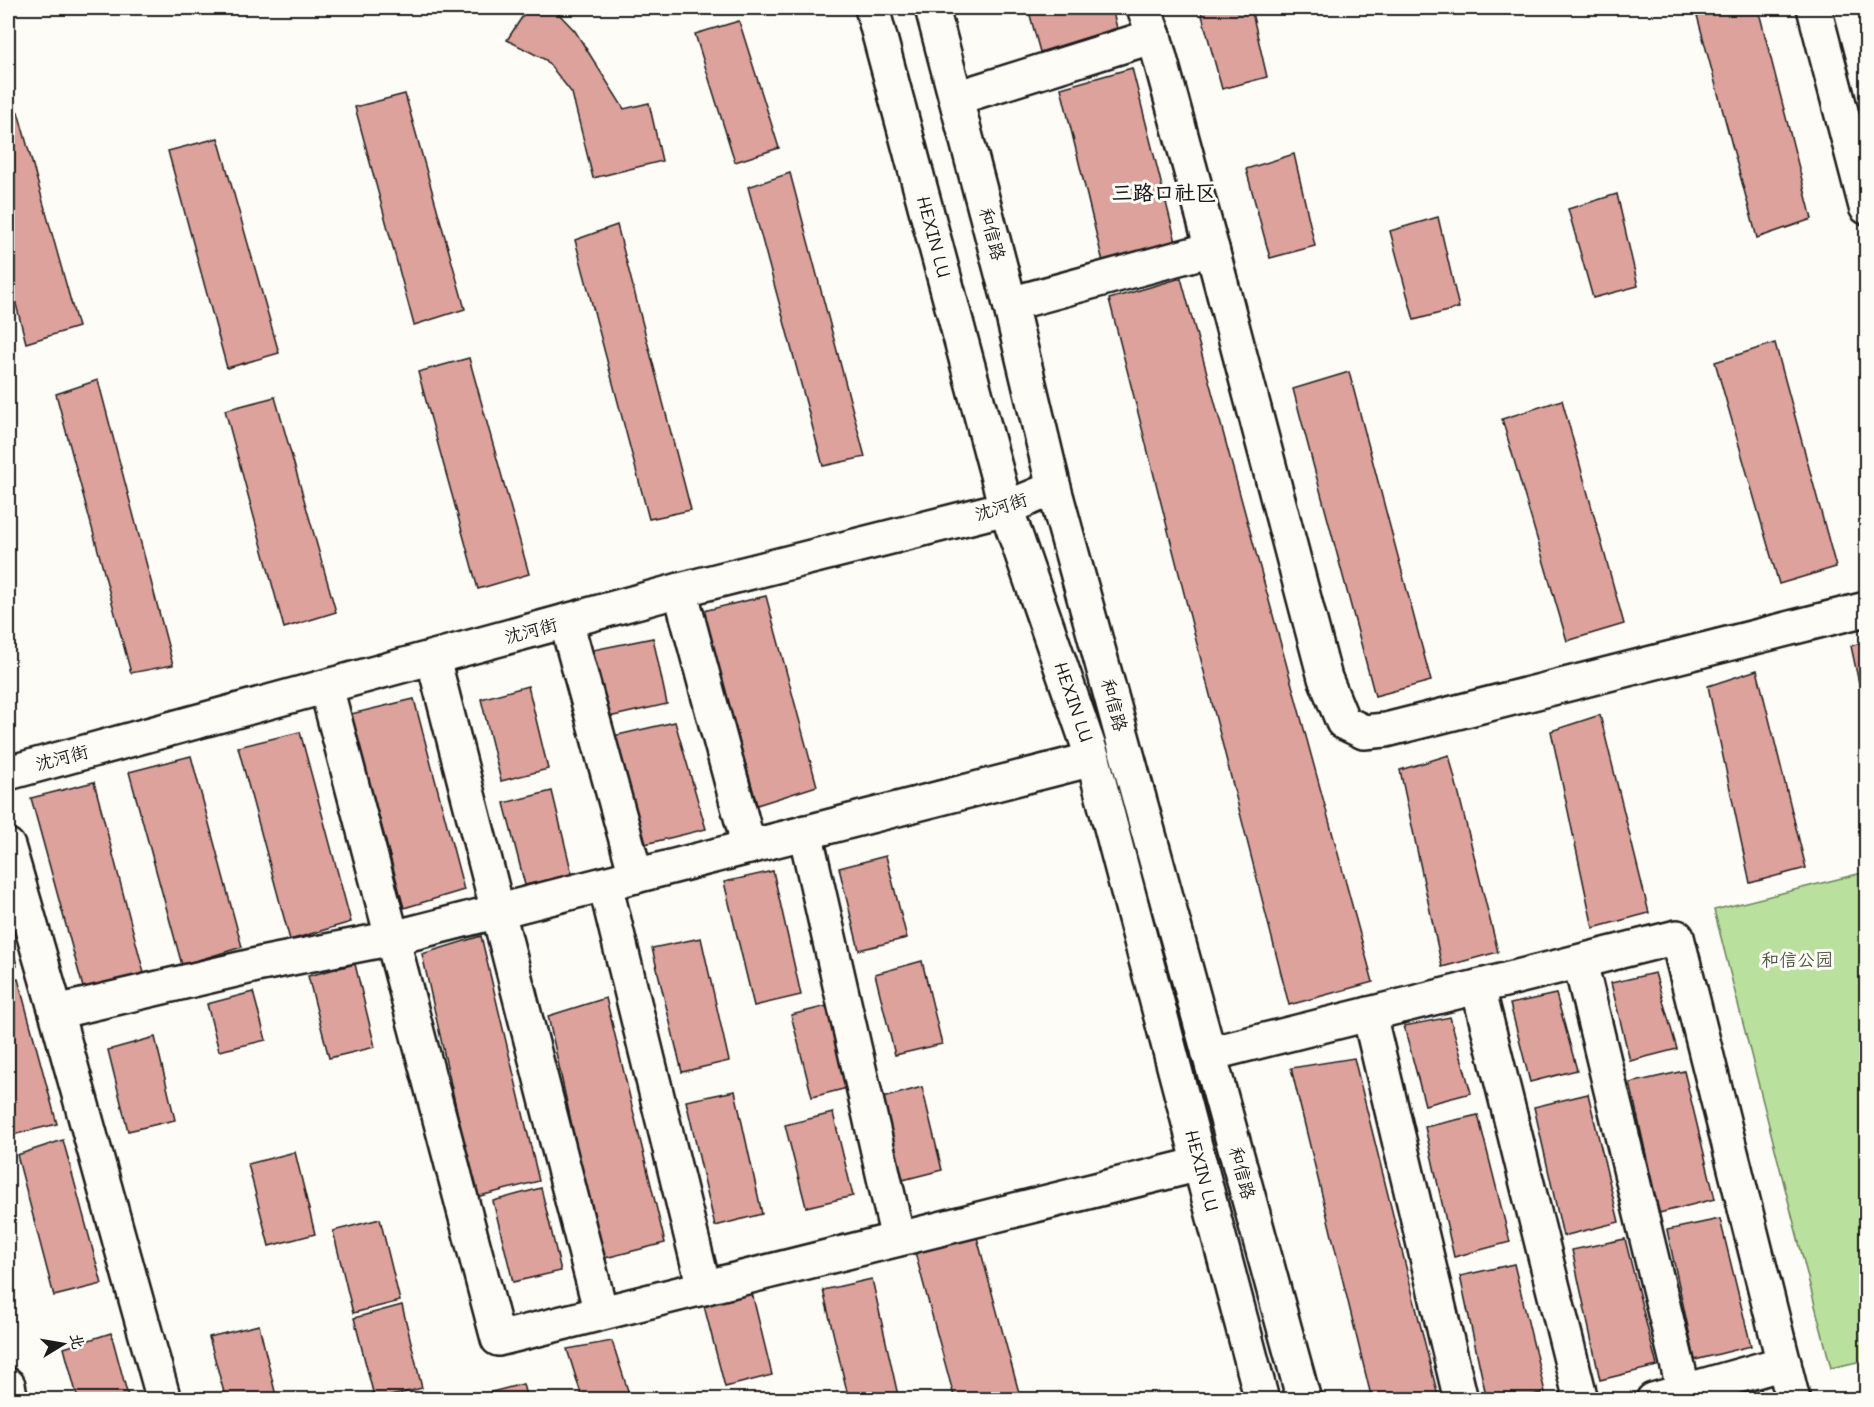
<svg xmlns="http://www.w3.org/2000/svg" width="1874" height="1407" font-family="Mali,'LXGW WenKai TC',sans-serif">
	<style>
		.green { fill: #b9e09c; stroke: #6a7e5c; stroke-width: 1.5 }
		.building { fill: #dca29b; stroke: #1c1c1c; stroke-width: 1.5 }
		.lines { fill: none; stroke-linecap: round; stroke-linejoin: round }
		.minor-casing { stroke: #1c1c1c; stroke-width: 38 }
		.minor { stroke: #fdfcf7; stroke-width: 33 }
		.labels { text-anchor: middle; stroke-width: 6; stroke-linejoin: round; paint-order: stroke }
		.street-label { font-size: 18px; fill: #1c1c1c; stroke: #fdfcf7 }
		.park-label { font-size: 18px; fill: #4b5742; stroke: #fdfcf7 }
		.quarter-label { font-size: 21px; font-weight: bold; fill: #1c1c1c; stroke: #fdfcf7 }
	</style>
	<rect width="100%" height="100%" fill="#fdfcf7"/>
	<filter id="ink" filterUnits="userSpaceOnUse"><feTurbulence type="fractalNoise" baseFrequency=".0167" numOctaves="2"/><feDisplacementMap in="SourceGraphic" scale="12" xChannelSelector="R" yChannelSelector="G"/><feConvolveMatrix kernelMatrix="1 2 1 2 8 2 1 2 1" color-interpolation-filters="sRGB"/></filter>
	<g filter="url(#ink)">
		<polygon class="green" points="1866,872 1866,1360 1831,1368 1714,910"/>
		<g class="building">
			<polygon points="528,8 551,8 558,13 575,31 624,109 649,103 662,161 593,178 572,93 546,60 507,40"/>
			<polygon points="1028,8 1112,8 1117,28 1040,52"/>
			<polygon points="1200,8 1251,8 1267,77 1222,89"/>
			<polygon points="1695,8 1758,8 1812,219 1757,238"/>
			<polygon points="739,21 779,148 735,162 695,34"/>
			<polygon points="1132,68 1176,242 1103,262 1061,88"/>
			<polygon points="405,94 465,309 414,325 355,107"/>
			<polygon points="18,112 78,327 26,343 8,273 8,115"/>
			<polygon points="218,138 279,353 227,368 168,151"/>
			<polygon points="1294,154 1315,246 1270,258 1246,169"/>
			<polygon points="790,173 865,457 823,466 748,187"/>
			<polygon points="1617,194 1638,286 1593,298 1568,209"/>
			<polygon points="1438,217 1459,308 1414,320 1390,231"/>
			<polygon points="617,225 691,510 649,519 575,240"/>
			<polygon points="1181,278 1373,982 1289,1005 1109,299"/>
			<polygon points="1775,343 1836,567 1779,584 1715,362"/>
			<polygon points="469,358 529,574 478,589 418,372"/>
			<polygon points="1349,372 1431,681 1375,696 1293,389"/>
			<polygon points="98,380 173,665 131,673 56,394"/>
			<polygon points="275,397 336,612 284,628 225,410"/>
			<polygon points="1562,400 1624,624 1567,641 1502,419"/>
			<polygon points="766,596 817,786 757,805 703,611"/>
			<polygon points="653,638 667,704 600,719 588,651"/>
			<polygon points="1866,641 1866,716 1851,646"/>
			<polygon points="1757,670 1806,868 1750,883 1708,686"/>
			<polygon points="528,686 548,769 501,781 481,699"/>
			<polygon points="414,699 464,890 404,908 351,714"/>
			<polygon points="1600,715 1649,913 1593,928 1551,731"/>
			<polygon points="675,722 706,829 637,846 613,736"/>
			<polygon points="300,732 351,922 290,940 238,747"/>
			<polygon points="1449,755 1498,952 1442,967 1400,770"/>
			<polygon points="191,756 242,947 182,965 129,772"/>
			<polygon points="94,782 144,973 84,991 31,798"/>
			<polygon points="552,791 572,874 525,885 504,803"/>
			<polygon points="886,856 907,938 859,950 839,868"/>
			<polygon points="773,871 801,995 754,1006 724,882"/>
			<polygon points="8,929 17,966 8,968"/>
			<polygon points="481,936 539,1181 476,1197 422,954"/>
			<polygon points="701,938 729,1061 682,1072 652,948"/>
			<polygon points="922,961 942,1044 895,1055 875,974"/>
			<polygon points="355,964 375,1047 329,1058 308,976"/>
			<polygon points="1655,973 1677,1049 1630,1061 1611,983"/>
			<polygon points="18,979 57,1124 8,1136 8,983"/>
			<polygon points="253,992 266,1040 219,1051 207,1004"/>
			<polygon points="1556,994 1577,1070 1530,1082 1510,1004"/>
			<polygon points="606,998 665,1243 601,1259 548,1016"/>
			<polygon points="839,1003 859,1085 812,1097 791,1015"/>
			<polygon points="1450,1017 1471,1093 1425,1105 1404,1026"/>
			<polygon points="155,1037 175,1120 128,1131 108,1050"/>
			<polygon points="1354,1058 1439,1400 1372,1400 1291,1068"/>
			<polygon points="1684,1071 1715,1199 1659,1213 1630,1083"/>
			<polygon points="922,1087 942,1170 895,1182 875,1100"/>
			<polygon points="735,1091 762,1214 715,1226 686,1101"/>
			<polygon points="1588,1094 1619,1222 1563,1236 1534,1107"/>
			<polygon points="833,1113 853,1196 806,1207 785,1125"/>
			<polygon points="1478,1115 1510,1242 1454,1257 1425,1127"/>
			<polygon points="63,1140 102,1284 54,1296 17,1155"/>
			<polygon points="295,1152 315,1234 269,1246 248,1164"/>
			<polygon points="541,1188 561,1271 513,1282 493,1201"/>
			<polygon points="380,1219 400,1301 353,1313 333,1231"/>
			<polygon points="1720,1219 1751,1346 1695,1360 1667,1230"/>
			<polygon points="975,1230 1021,1400 955,1400 913,1245"/>
			<polygon points="1625,1239 1657,1366 1600,1380 1572,1250"/>
			<polygon points="1514,1264 1545,1392 1514,1400 1487,1400 1460,1276"/>
			<polygon points="872,1279 899,1400 849,1400 823,1290"/>
			<polygon points="752,1293 772,1375 725,1387 704,1306"/>
			<polygon points="402,1305 422,1388 375,1400 354,1318"/>
			<polygon points="259,1325 277,1400 226,1400 209,1337"/>
			<polygon points="111,1333 129,1400 78,1400 64,1348"/>
			<polygon points="612,1341 631,1400 583,1400 567,1349"/>
			<polygon points="523,1384 527,1400 460,1400"/>
			<polygon points="1760,1386 1764,1400 1718,1400"/>
			<polygon points="778,1391 780,1400 746,1400"/>
		</g>
		<g class="lines">
			<g class="minor-casing">
				<g id="minor">
					<path id="s1" d="M872,8L1006,508L1093,759L1262,1400"/>
					<polyline points="932,8 1010,304 1054,488 1304,1400"/>
					<polyline points="1144,8 1154,36 1212,249 1325,678 1343,722 1364,732 1386,730 1866,609"/>
					<polyline points="1814,8 1866,207"/>
					<polyline points="956,98 1154,36"/>
					<polyline points="1010,304 1212,249"/>
					<polyline points="680,590 749,847"/>
					<polyline points="566,621 636,876"/>
					<polyline points="433,658 601,1313"/>
					<polyline points="326,687 498,1339 1200,1164"/>
					<polyline points="8,773 680,590 1006,508 1054,488"/>
					<polyline points="805,832 898,1239"/>
					<polyline points="8,846 56,1012 164,1400"/>
					<polyline points="605,884 704,1288"/>
					<polyline points="1580,962 1686,1400"/>
					<polyline points="1478,987 1581,1400"/>
					<polyline points="56,1012 261,964 393,938 1093,759"/>
					<polyline points="1369,1014 1461,1400"/>
					<polyline points="1209,1054 1677,937 1793,1400"/>
					<polyline points="8,1385 11,1400"/>
					<polyline points="1653,1400 1784,1363"/>
				</g>
			</g>
			<use href="#minor" class="minor"/>
		</g>
	</g>
	<g class="labels">
		<g class="street-label">
			<text transform="translate(992 234) rotate(75)" y="6">和信路</text>
			<text dy="6" stroke="none"><textPath href="#s1" startOffset="237">HEXIN LU</textPath></text>
			<text transform="translate(1001 507) rotate(-18)" y="6">沈河街</text>
			<text transform="translate(531 631) rotate(-15)" y="6">沈河街</text>
			<text dy="6" stroke="none"><textPath href="#s1" startOffset="723">HEXIN LU</textPath></text>
			<text transform="translate(1114 705) rotate(75)" y="6">和信路</text>
			<text transform="translate(62 758) rotate(-15)" y="6">沈河街</text>
			<text dy="6" stroke="none"><textPath href="#s1" startOffset="1209">HEXIN LU</textPath></text>
			<text transform="translate(1242 1173) rotate(75)" y="6">和信路</text>
		</g>
		<g class="park-label">
			<text x="1797" y="966">和信公园</text>
		</g>
		<g class="quarter-label">
			<text x="1164" y="200">三路口社区</text>
		</g>
	</g>
	<rect width="1874" height="1407" fill="none" stroke="#fdfcf7" stroke-width="30"/>
	<rect x="15" y="15" width="1844" height="1377" fill="none" stroke="#1c1c1c" stroke-width="2" filter="url(#ink)"/>
	<g transform="translate(63 1344) rotate(79)" stroke="#fdfcf7" stroke-width="4.5" paint-order="stroke">
	<path d="M0-4.5L10 22L0 15L-10 22Z" fill="#1c1c1c"/>
	<text y="-9" font-size="16" font-weight="bold" text-anchor="middle" fill="#1c1c1c">北</text>
	</g>
</svg>
